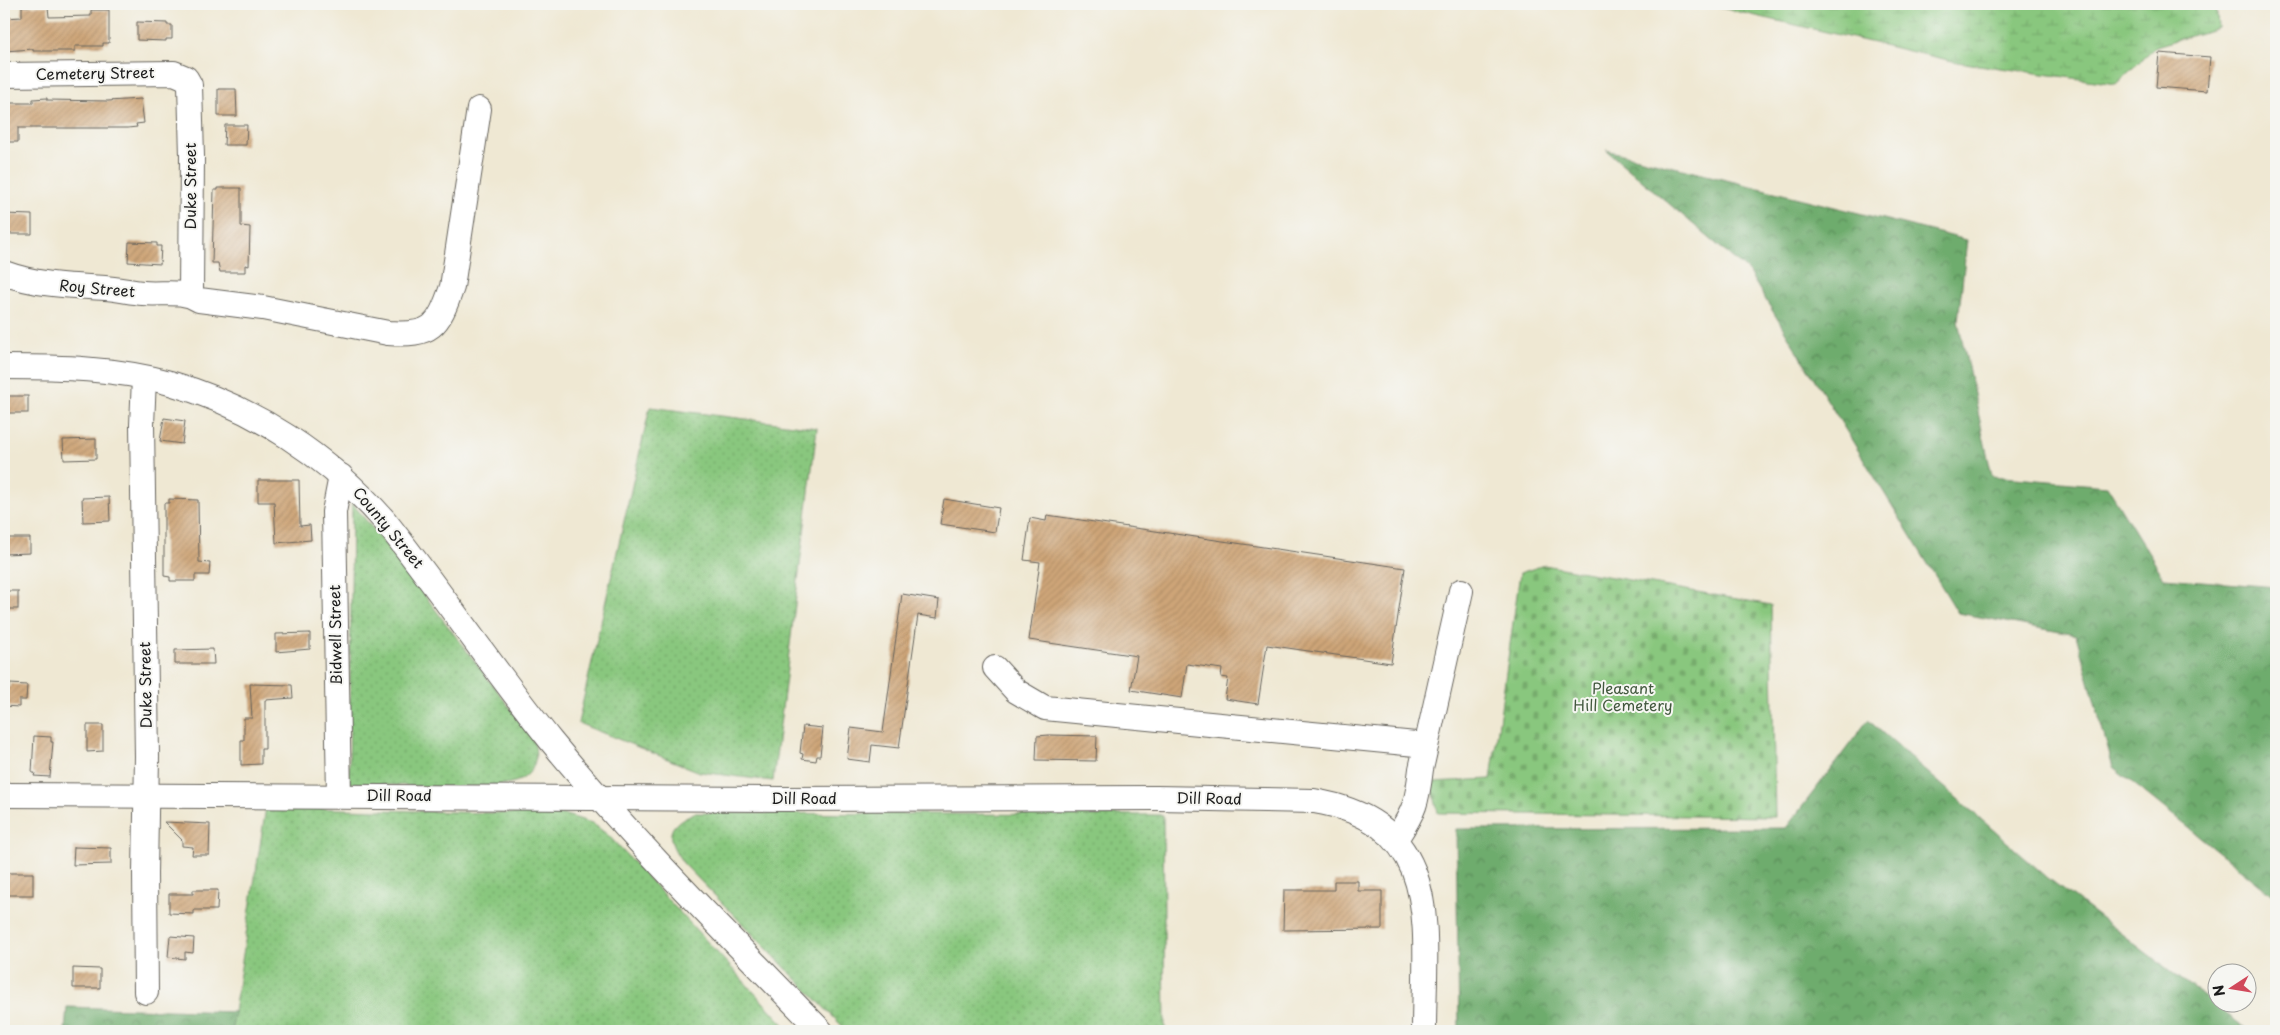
<svg xmlns="http://www.w3.org/2000/svg" width="2280" height="1035" font-family="'Playpen Sans',sans-serif">
	<style>
		.grass { fill: url(#grass-dots); stroke: #52724d }
		.forest { fill: url(#forest-crowns); stroke: #456444 }
		.wetland { fill: url(#wetland-marsh); stroke: #52724d }
		.cemetery { fill: url(#cemetery-stones); stroke: #52724d }
		.lines { fill: none; stroke-linecap: round; stroke-linejoin: round }
		.stream { stroke: #55bdd3; stroke-width: 5 }
		.building { fill: url(#building-hatch) }
		.minor-casing { stroke: #66635c; stroke-width: 26 }
		.minor { stroke: #fff; stroke-width: 24 }
		.labels { text-anchor: middle; stroke-width: 4; stroke-linejoin: round; paint-order: stroke }
		.street-label { font-size: 15px; fill: #1c1c1c; stroke: #f6f6f2 }
		.park-label { font-size: 15px; fill: #42583e; stroke: #f6f6f2 }
	</style>
	<defs>
		<pattern id="grass-dots" width="8" height="8" patternUnits="userSpaceOnUse" patternTransform="scale(1.25)"><rect width="8" height="8" fill="#89c77e"/><path d="M2 2h.1M6 6h.1" fill="none" stroke="#76aa6c" stroke-width="1.8" stroke-linecap="round"/></pattern>
		<pattern id="forest-crowns" width="20" height="18" patternUnits="userSpaceOnUse" patternTransform="scale(1.25)"><rect width="20" height="18" fill="#6eac6d"/><path d="M2 6a3 3 0 1 1 6 0M12 15a3 3 0 1 1 6 0" fill="none" stroke="#5a8b59"/></pattern>
		<pattern id="wetland-marsh" width="20" height="14" patternUnits="userSpaceOnUse" patternTransform="scale(1.25)"><rect width="20" height="14" fill="#89c77e"/><path d="M1 5h8M5 5V1M11 12h8M15 12V8" fill="none" stroke="#76aa6c"/></pattern>
		<pattern id="cemetery-stones" width="16" height="16" patternUnits="userSpaceOnUse" patternTransform="scale(1.25)"><rect width="16" height="16" fill="#89c77e"/><path d="M2 7V4a2 2 0 0 1 4 0v3zM10 15v-3a2 2 0 0 1 4 0v3z" fill="#76aa6c"/></pattern>
		<pattern id="building-hatch" width="6" height="6" patternUnits="userSpaceOnUse" patternTransform="scale(1.25)"><rect width="6" height="6" fill="#cea578"/><path d="M-1 1l2-2M0 6l6-6M5 7l2-2" fill="none" stroke="#b08d67"/></pattern>
	</defs>
	<rect width="100%" height="100%" fill="#f6f6f2"/>
	<filter id="ink" filterUnits="userSpaceOnUse"><feTurbulence type="fractalNoise" baseFrequency=".02" numOctaves="2"/><feDisplacementMap in="SourceGraphic" scale="10" xChannelSelector="R" yChannelSelector="G"/><feConvolveMatrix kernelMatrix="1 2 1 2 8 2 1 2 1" color-interpolation-filters="sRGB"/></filter>
	<filter id="wash" filterUnits="userSpaceOnUse"><feTurbulence type="fractalNoise" baseFrequency=".0096" numOctaves="4" result="noise"/><feDisplacementMap in="SourceGraphic" scale="20" xChannelSelector="R" yChannelSelector="G"/><feGaussianBlur stdDeviation="1.12" result="paint"/><feColorMatrix in="noise" values="0 0 0 0 0 0 0 0 0 0 0 0 0 0 0 0 0 1.4 0 .05"/><feComposite in="paint" operator="in"/></filter>
	<g filter="url(#wash)">
		<rect width="100%" height="100%" fill="#efe8d3"/>
		<g class="grass">
			<polygon points="650,407 817,428 773,781 700,772 578,723"/>
			<path d="M352,503L387,546L533,738C538,754 537,769 522,779C499,793 381,784 349,783Z"/>
			<polygon points="266,807 566,815 592,823 608,835 790,1031 231,1031"/>
			<path d="M694,813L1163,815L1165,1031H847L683,863C666,838 664,826 694,813Z"/>
		</g>
		<g class="forest">
			<polygon points="1606,150 1967,240 1958,321 1992,476 2107,486 2164,578 2276,587 2276,898 2113,767 2076,635 1958,613 1748,271"/>
			<polygon points="1868,720 2048,878 2249,1031 1459,1031 1456,829 1786,828"/>
			<polygon points="67,1007 235,1012 231,1031 65,1031"/>
		</g>
		<polygon class="wetland" points="1704,4 2216,4 2218,28 2156,46 2116,84 1957,62"/>
		<polygon class="cemetery" points="1544,565 1771,605 1775,817 1438,813 1431,782 1491,779 1520,573"/>
		<g class="lines">
			<polyline class="stream" points="1617,4 1618,6"/>
		</g>
		<g id="blocks">
			<g class="building">
				<polygon points="22,6 48,6 49,17 91,16 91,10 109,10 109,43 103,43 103,46 75,46 75,51 33,51 33,49 4,51 4,18 22,17"/>
				<polygon points="137,22 167,23 167,25 172,25 172,39 166,39 166,41 137,40"/>
				<polygon points="2159,53 2210,57 2207,91 2156,87"/>
				<polygon points="218,89 236,89 237,116 218,116"/>
				<polygon points="47,98 47,100 108,101 141,99 144,123 136,124 137,127 128,128 18,128 18,142 4,142 4,103 33,103 33,99"/>
				<polygon points="225,125 247,125 246,145 224,145"/>
				<polygon points="218,188 241,188 241,226 250,227 249,266 245,265 245,272 220,272 218,263 212,263 214,190 218,190"/>
				<polygon points="4,214 32,215 32,234 4,234"/>
				<polygon points="129,242 157,243 157,246 161,246 160,264 128,262"/>
				<rect x="4" y="396" width="24" height="17"/>
				<polygon points="164,418 185,421 182,444 160,441"/>
				<polygon points="96,439 96,459 64,460 63,440"/>
				<polygon points="258,480 299,480 300,526 310,525 311,540 276,543 274,502 258,502"/>
				<polygon points="109,497 110,521 83,522 82,498"/>
				<polygon points="169,499 198,500 199,562 210,563 209,575 195,575 195,581 170,581 170,577 164,576 164,503 169,503"/>
				<polygon points="944,499 999,508 995,532 940,524"/>
				<polygon points="1047,515 1405,568 1391,663 1267,645 1258,704 1225,699 1228,678 1221,677 1222,669 1187,664 1182,698 1131,690 1137,656 1029,640 1040,562 1024,560 1030,518 1046,521"/>
				<polygon points="4,538 30,538 30,553 4,554"/>
				<rect x="4" y="591" width="14" height="18"/>
				<polygon points="902,594 939,600 937,618 918,615 899,748 872,745 870,762 847,759 851,728 883,732"/>
				<polygon points="310,633 310,649 276,652 276,634"/>
				<polygon points="213,649 214,664 175,664 175,650"/>
				<polygon points="10,684 27,685 26,700 19,700 19,707 4,706 4,686 10,687"/>
				<polygon points="250,684 292,685 293,698 265,700 265,749 261,749 261,764 241,765 241,740 244,740 244,718 252,718"/>
				<polygon points="87,725 103,725 103,751 87,752"/>
				<polygon points="803,726 823,728 820,756 817,756 816,761 802,759 803,754 800,753"/>
				<polygon points="1049,735 1097,736 1096,761 1036,760 1037,736"/>
				<polygon points="34,736 51,737 51,742 53,742 50,777 34,776 35,773 32,773"/>
				<polygon points="164,822 210,824 209,855 192,855 193,847 182,846 182,840"/>
				<polygon points="74,847 111,848 111,864 73,865"/>
				<rect x="4" y="873" width="29" height="22"/>
				<polygon points="1334,881 1358,881 1358,891 1382,891 1382,929 1283,930 1284,890 1334,890"/>
				<polygon points="193,890 218,890 217,910 194,910 194,914 169,913 169,894 193,894"/>
				<polygon points="170,936 194,938 193,953 185,952 185,959 168,957"/>
				<polygon points="73,968 100,969 100,988 73,988"/>
			</g>
		</g>
	</g>
	<g filter="url(#ink)">
		<use href="#blocks" fill-opacity="0" stroke="#66635c" stroke-width="1"/>
		<g class="lines">
			<g class="minor-casing">
				<g id="minor">
					<polyline points="4,75 174,73 186,78 190,85 192,156 191,294"/>
					<path d="M4,273C36,285 71,286 105,288C118,289 131,292 143,293C162,295 182,289 199,300L263,308L388,333C432,336 438,327 452,287L479,109"/>
					<path d="M4,367C58,367 117,368 170,383C254,407 328,456 385,521C442,593 493,669 551,741C635,843 729,936 821,1031"/>
					<polyline points="144,378 142,425 147,756 145,873 146,992"/>
					<polyline points="995,668 1016,691 1045,708 1426,745"/>
					<path d="M4,795L781,799L1157,798L1314,801C1446,823 1424,929 1424,1031"/>
					<polyline points="339,796 334,512 341,476"/>
					<path d="M1396,839C1415,810 1417,803 1421,769L1461,591"/>
				</g>
			</g>
			<use href="#minor" class="minor"/>
		</g>
	</g>
	<g class="labels">
		<g class="street-label">
			<text transform="translate(95 74) rotate(-1)" y="5">Cemetery Street</text>
			<text transform="translate(191 186) rotate(-90)" y="5">Duke Street</text>
			<text transform="translate(97 289) rotate(5)" y="5">Roy Street</text>
			<text transform="translate(388 528) rotate(50)" y="5">County Street</text>
			<text transform="translate(336 635) rotate(-91)" y="5">Bidwell Street</text>
			<text transform="translate(146 685) rotate(-91)" y="5">Duke Street</text>
			<text x="399" y="801">Dill Road</text>
			<text x="804" y="804">Dill Road</text>
			<text transform="translate(1209 799) rotate(1)" y="5">Dill Road</text>
		</g>
		<g class="park-label">
			<text x="1623" y="694">Pleasant<tspan x="1623" dy="17">Hill Cemetery</tspan></text>
		</g>
	</g>
	<rect width="2280" height="1035" fill="none" stroke="#f6f6f2" stroke-width="20"/>
	<g transform="translate(2232 988) rotate(258)"><circle r="24" fill="#f6f6f2" stroke="#9f9f9c"/>
	<path d="M0-4L9 19L0 12L-9 19Z" fill="#d1495b"/>
	<text y="-8" font-size="14" font-weight="bold" text-anchor="middle" fill="#1c1c1c">N</text>
	</g>
</svg>
